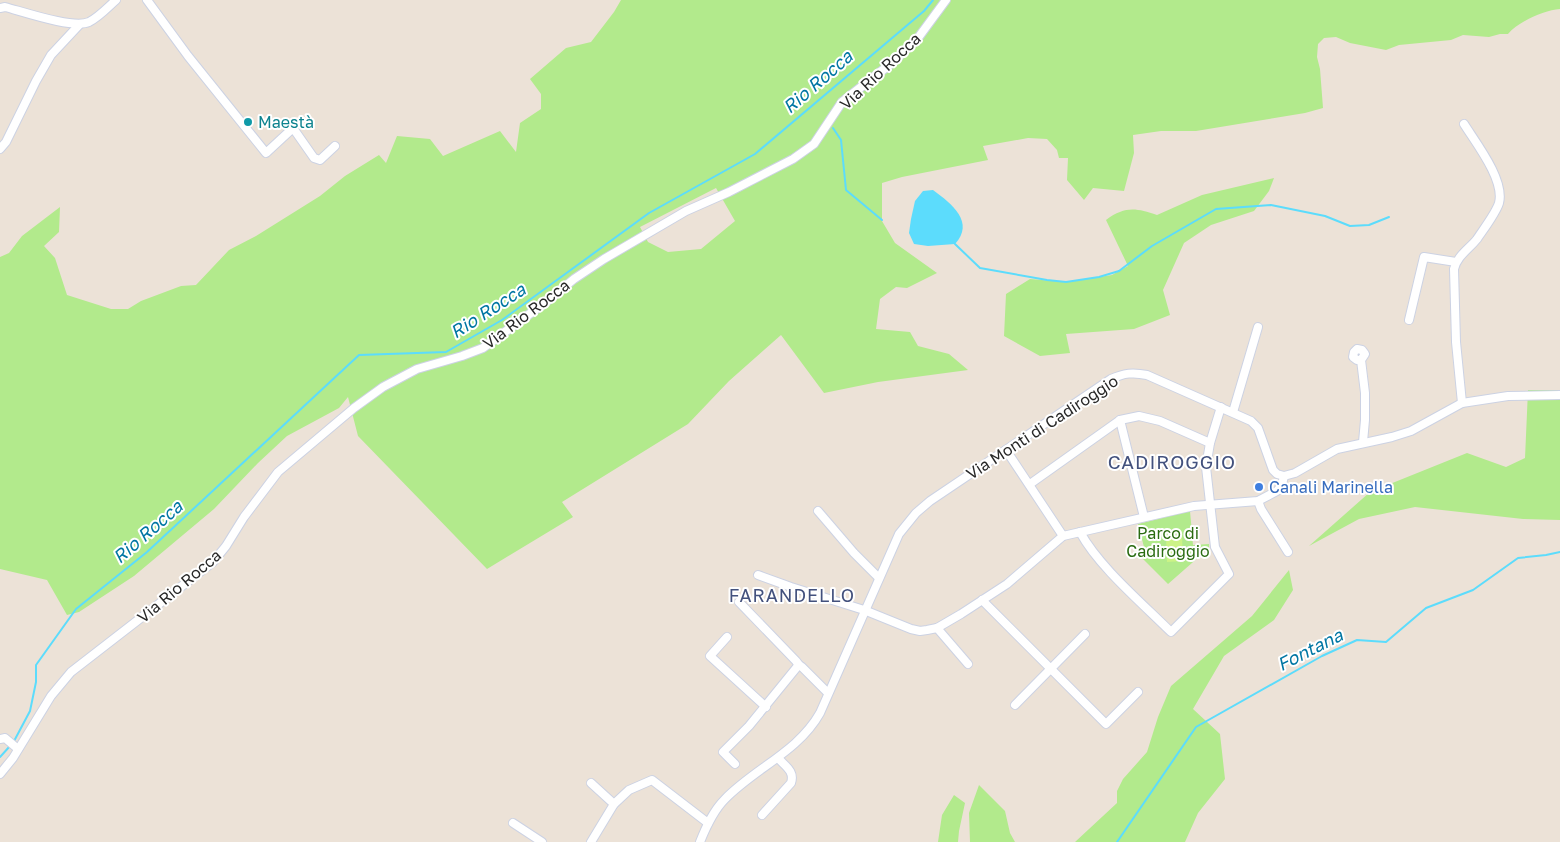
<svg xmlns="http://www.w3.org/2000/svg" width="1560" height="842" font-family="'Golos Text',sans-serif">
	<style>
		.green { fill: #b2ea8c; fill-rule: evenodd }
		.pitch { fill: #ccf386 }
		.water { fill: #5cdcfc }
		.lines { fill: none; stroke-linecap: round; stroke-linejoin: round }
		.stream { stroke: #5cdcfc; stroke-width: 2 }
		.minor-casing { stroke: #ccd2e3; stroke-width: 10 }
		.minor { stroke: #fff; stroke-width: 8 }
		.culture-dot { fill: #0f9aa8; stroke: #fff; stroke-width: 2 }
		.shop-dot { fill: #3f7fe0; stroke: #fff; stroke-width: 2 }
		.labels { text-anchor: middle; stroke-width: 4; stroke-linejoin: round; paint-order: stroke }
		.street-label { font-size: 16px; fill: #282828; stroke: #fff }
		.culture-label { font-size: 16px; fill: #0d838f; stroke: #fff; text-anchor: start }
		.shop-label { font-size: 16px; fill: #366cbe; stroke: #fff; text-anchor: start }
		.park-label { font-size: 16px; fill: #2a6b11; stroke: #fff }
		.water-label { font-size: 18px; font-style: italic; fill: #0076a3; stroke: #fff }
		.neighbourhood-label { font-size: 18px; letter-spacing: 1px; fill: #43517d; stroke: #fff }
		.quarter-label { font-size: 19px; letter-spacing: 1px; fill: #43517d; stroke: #fff }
	</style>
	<rect width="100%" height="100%" fill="#ece2d7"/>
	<g class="green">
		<path d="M621,0H1560V9C1544,10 1518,22 1508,34H1500L1489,37L1463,35L1451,40L1399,45L1386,50L1350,43L1336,37L1324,38L1318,44L1317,57L1320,69L1323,108L1305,113L1196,131H1161L1133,135L1134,153L1124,191L1093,188L1084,200L1067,180L1068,158H1059L1057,150L1047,139L1028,138L983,146L988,160L902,177L882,183V221L895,243L937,273L907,288L896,287L880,299L876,329L910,332L918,346L949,354L968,370L878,382L824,393L781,335L729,381L688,424L562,502L573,517L487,569L358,436L348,397L339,408L287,436L258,463L214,509L134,576L79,612L67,615L47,580L0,569V257L9,253L22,236L60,207L59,232L44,246L55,258L67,295L111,309H128L141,301L181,286L196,285L229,250L256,236L320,196L345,176L379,155L386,163L397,136L430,139L443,156L500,131L516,152L520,123L541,109V94L530,79L566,48L591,42L614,12ZM716,188L735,221L701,249L668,252L648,242L640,227Z"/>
		<path d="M1274,178L1269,191L1254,211L1211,225L1184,243L1163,290L1170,315L1134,329L1066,334L1070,353L1040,356L1004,336L1006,294L1030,279L1066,282L1112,275L1128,266L1106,220C1125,206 1136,208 1157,215L1202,195Z"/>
		<polygon points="1528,390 1560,390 1560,520 1523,519 1415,507 1359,519 1309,546 1370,492 1467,453 1506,467 1525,458"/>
		<polygon points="1190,511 1193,545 1209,544 1209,548 1168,584 1138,554 1144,547 1138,524"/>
		<polygon points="1289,570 1293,590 1274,620 1224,656 1193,709 1220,734 1225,779 1198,813 1185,842 1075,842 1117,803 1117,791 1123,779 1147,752 1158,717 1171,686 1252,616"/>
		<polygon points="979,785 1005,811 1010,833 1015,842 970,842 969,813"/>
		<polygon points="954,795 965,803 959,831 958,842 938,842 942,815"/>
	</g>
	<polygon class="pitch" points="1182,536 1183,561 1167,562 1166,537"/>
	<path class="water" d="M933,190C952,204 975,222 955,244L928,246L914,244L909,233L911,219L915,201L923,191Z"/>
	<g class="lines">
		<g class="stream">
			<polyline points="833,128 841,140 846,190 882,220"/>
			<polyline points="955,244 980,268 1047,280 1066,282 1099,277 1119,271 1152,246 1216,209 1271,205 1325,216 1350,226 1369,225 1389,217"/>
			<polyline points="13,743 30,711 36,682 36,665 76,609 147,552 359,355 446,352 502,320 649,213 755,154 924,11 933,0"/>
			<polyline points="0,757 10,746"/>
			<polyline points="1117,842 1196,727 1322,656 1357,640 1386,642 1426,608 1473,590 1518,558 1546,555 1560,552"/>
		</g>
		<g class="minor-casing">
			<g id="minor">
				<polyline points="147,0 188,56 266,153 293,128 314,158 320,160 335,146"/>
				<path d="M0,8L5,7C24,12 73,29 89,22C99,17 108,7 116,0"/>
				<polyline points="0,149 6,142 36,81 51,55 79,25"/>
				<polyline points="1409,320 1424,257 1456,262"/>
				<polyline points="1361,360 1357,360 1353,357 1354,352 1357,349 1362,350 1365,354 1361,360 1365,393 1365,420 1363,442"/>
				<path d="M1462,403L1456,342L1454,269C1457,256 1469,249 1477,239C1483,230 1496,213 1499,203C1505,180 1476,143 1464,124"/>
				<polyline points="1233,412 1258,327"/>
				<polyline points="1120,420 1144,517"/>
				<polyline points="1006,450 1063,536"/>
				<polyline points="1030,484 1120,420 1139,416 1160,421 1210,443"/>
				<polyline points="1258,501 1261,509 1288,552"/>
				<polyline points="818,511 854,553 879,578"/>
				<path d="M1080,532C1099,567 1142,603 1171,632L1229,574L1215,547L1206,467L1210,443L1221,407"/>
				<polyline points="758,575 791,587 864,610 911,629 920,631 927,630 937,628 961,614 1007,584 1063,536 1194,506 1258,501 1277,491 1282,485 1284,476"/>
				<polyline points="982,600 1106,724 1138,692"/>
				<polyline points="739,602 796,661 799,665"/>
				<polyline points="937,628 968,664"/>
				<polyline points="727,637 710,656 766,707"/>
				<polyline points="1015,705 1085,634"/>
				<polyline points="0,739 5,738 18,749"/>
				<polyline points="735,764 723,752 749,726 797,667 799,665 802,667 828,693"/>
				<polyline points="0,774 13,758 51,696 71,672 213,562 226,546 244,517 278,472 354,408 383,387 417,369 462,356 483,348 546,302 574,279 604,259 686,211 729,192 793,159 814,144 842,102 893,62 918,38 946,0"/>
				<polyline points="591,783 614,804 629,790 652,780 708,823"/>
				<path d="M762,815L791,783C795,771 785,766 778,758"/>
				<polyline points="513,823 542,842"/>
				<polyline points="591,842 614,804"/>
				<path d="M700,842C706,827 713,811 725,799C755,768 798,752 820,713L899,534L916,513L930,501L1111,379C1124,373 1133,372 1147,375L1251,421L1258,428L1273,470L1277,474L1284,476L1295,473L1337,449L1392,437L1411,431L1462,403L1508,396L1560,395"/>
			</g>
		</g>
		<use href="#minor" class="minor"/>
	</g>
	<circle class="culture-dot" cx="248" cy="122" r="5"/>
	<circle class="shop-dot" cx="1259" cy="487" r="5"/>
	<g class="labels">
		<g class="street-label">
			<text transform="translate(880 71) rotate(-43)" y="6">Via Rio Rocca</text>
			<text transform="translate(526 314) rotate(-37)" y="6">Via Rio Rocca</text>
			<text transform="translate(1042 427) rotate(-33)" y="6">Via Monti di Cadiroggio</text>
			<text transform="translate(179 586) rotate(-40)" y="6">Via Rio Rocca</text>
		</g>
		<g class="culture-label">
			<text x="258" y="128">Maestà</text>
		</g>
		<g class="shop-label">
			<text x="1269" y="493">Canali Marinella</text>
		</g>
		<g class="park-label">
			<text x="1168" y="539">Parco di<tspan x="1168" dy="18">Cadiroggio</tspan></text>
		</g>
		<g class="water-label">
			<text transform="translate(818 82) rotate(-41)" y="6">Rio Rocca</text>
			<text transform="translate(488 311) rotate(-33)" y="6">Rio Rocca</text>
			<text transform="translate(148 532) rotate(-41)" y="6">Rio Rocca</text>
			<text transform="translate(1310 650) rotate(-27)" y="6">Fontana</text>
		</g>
		<g class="neighbourhood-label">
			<text x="792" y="602">FARANDELLO</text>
		</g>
		<g class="quarter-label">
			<text x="1172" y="469">CADIROGGIO</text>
		</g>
	</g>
</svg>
